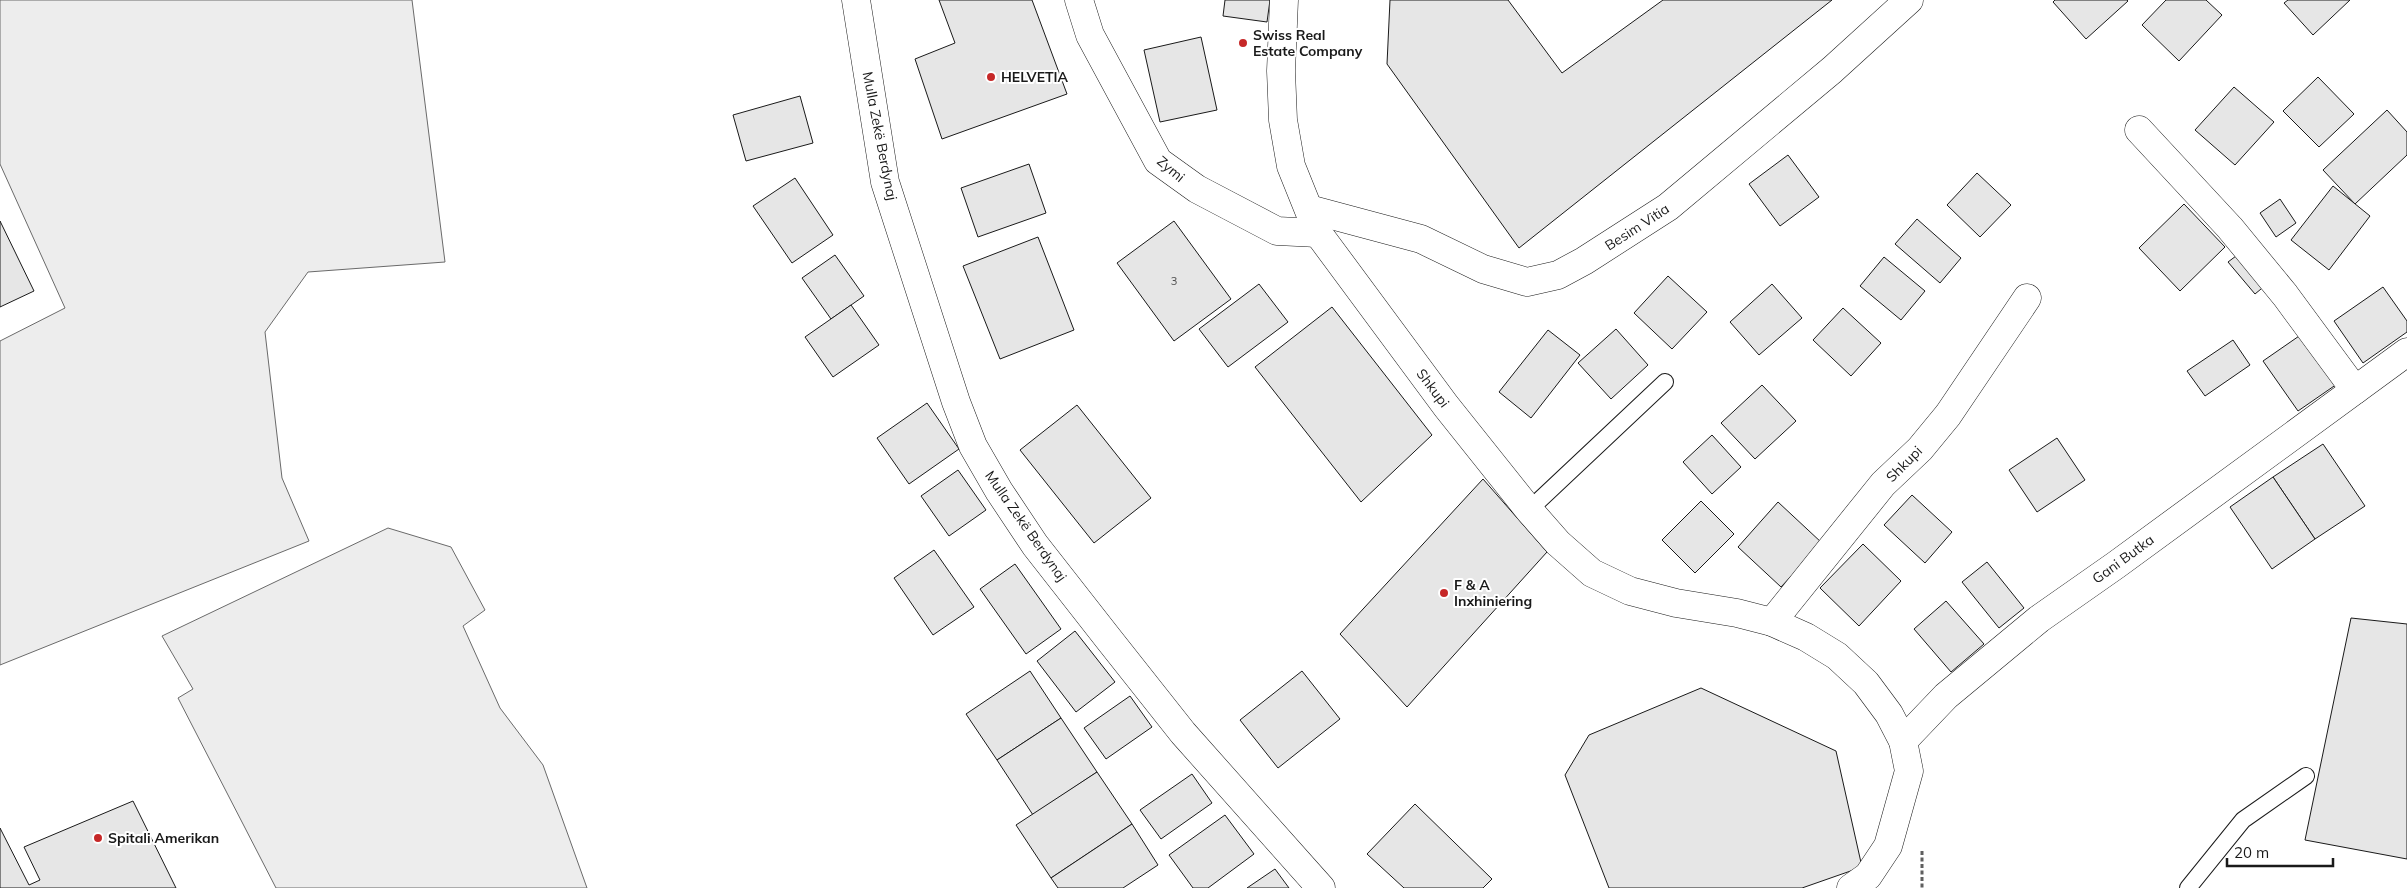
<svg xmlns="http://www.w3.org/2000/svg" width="2407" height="888" font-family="Mulish,sans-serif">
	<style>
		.built { fill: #ededed; stroke: #6a6a6a }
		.building { fill: #e6e6e6; stroke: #1a1a1a }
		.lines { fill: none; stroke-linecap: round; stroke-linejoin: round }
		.lane-casing { stroke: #1a1a1a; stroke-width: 18 }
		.street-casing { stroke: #1a1a1a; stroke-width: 29 }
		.path { stroke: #5f5f5f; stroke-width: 3; stroke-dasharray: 4 2.5; stroke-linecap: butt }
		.lane { stroke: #fff; stroke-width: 16 }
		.street { stroke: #fff; stroke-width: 28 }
		.poi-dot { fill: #c62828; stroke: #fff; stroke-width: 2 }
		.labels { text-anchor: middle; stroke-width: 4; stroke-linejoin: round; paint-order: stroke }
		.number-label { font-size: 11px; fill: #4d4d4d }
		.poi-label { font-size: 14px; font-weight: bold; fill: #1a1a1a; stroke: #fff; text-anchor: start }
		.street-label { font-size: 14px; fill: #1a1a1a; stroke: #fff }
	</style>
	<rect width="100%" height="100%" fill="#fff"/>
	<g class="built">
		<polygon points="0,0 412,0 445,262 308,272 265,332 282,478 309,541 0,665 0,341 65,308 0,164"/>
		<polygon points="388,528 451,547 485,610 463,626 500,708 543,765 587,888 276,888 178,698 193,689 162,636"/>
	</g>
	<g class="building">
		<polygon points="939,0 1032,0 1067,94 942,139 915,59 955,43"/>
		<polygon points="1225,0 1270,0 1267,22 1223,16"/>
		<polygon points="1390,0 1508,0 1562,73 1663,0 1832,0 1519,248 1387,64"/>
		<polygon points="2055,0 2127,0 2128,1 2086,39 2053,2"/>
		<polygon points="2166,0 2206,0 2222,15 2179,61 2142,25"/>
		<polygon points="2288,0 2350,0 2313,35 2284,3"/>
		<polygon points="1201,37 1217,110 1160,122 1144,50"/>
		<polygon points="2318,77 2354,114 2319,147 2283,111"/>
		<polygon points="2234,87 2274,122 2235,165 2195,130"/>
		<polygon points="800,96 813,143 746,161 733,115"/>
		<polygon points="2387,110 2407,132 2407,155 2355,204 2323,170"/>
		<polygon points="1788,155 1819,197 1780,226 1749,184"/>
		<polygon points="1029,164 1046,213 978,237 961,188"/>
		<polygon points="1977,173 2011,205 1980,237 1947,205"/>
		<polygon points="795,178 833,235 792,263 753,206"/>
		<polygon points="2333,186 2370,216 2329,270 2291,240"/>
		<polygon points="2280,199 2296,223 2276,237 2260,213"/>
		<polygon points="2184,204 2225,247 2180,291 2139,248"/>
		<polygon points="1917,219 1961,258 1940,283 1895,244"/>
		<polygon points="0,221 34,291 0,307"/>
		<polygon points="1174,221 1231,299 1174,341 1117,263"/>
		<polygon points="1038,237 1074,330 1000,359 963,266"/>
		<polygon points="2240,253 2267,284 2255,294 2228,262"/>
		<polygon points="835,255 864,296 831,319 802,278"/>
		<polygon points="1884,257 1925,291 1901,320 1860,286"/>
		<polygon points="1668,276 1707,312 1672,349 1634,313"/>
		<polygon points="1259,284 1288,322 1228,367 1199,329"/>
		<polygon points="1772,284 1802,318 1759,355 1730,322"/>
		<polygon points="2383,287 2407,321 2407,332 2363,363 2334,321"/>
		<polygon points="851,305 879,345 833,377 805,337"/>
		<polygon points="1332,307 1432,435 1361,502 1255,367"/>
		<polygon points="1843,308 1881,343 1851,376 1813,340"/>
		<polygon points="1616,329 1648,365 1611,399 1578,363"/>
		<polygon points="1548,330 1580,355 1531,418 1499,392"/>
		<polygon points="2302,334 2337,384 2298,411 2263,361"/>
		<polygon points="2233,340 2250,365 2205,396 2187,371"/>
		<polygon points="1762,385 1796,421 1755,459 1721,423"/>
		<polygon points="927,403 959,449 909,484 877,438"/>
		<polygon points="1077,405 1151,498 1094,543 1020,450"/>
		<polygon points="1712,435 1741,467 1712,494 1683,462"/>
		<polygon points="2057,438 2085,480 2037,512 2009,470"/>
		<polygon points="2323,444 2365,506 2315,539 2273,477"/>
		<polygon points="958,470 986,510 949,536 921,496"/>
		<polygon points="2273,477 2315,539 2272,569 2230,507"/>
		<polygon points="1483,479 1547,552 1407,707 1340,634"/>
		<polygon points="1912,495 1952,532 1925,563 1884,525"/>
		<polygon points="1701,501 1734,534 1695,573 1662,540"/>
		<polygon points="1778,502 1822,543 1781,587 1738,547"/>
		<polygon points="1863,544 1901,581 1859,626 1820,588"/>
		<polygon points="934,550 974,607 933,635 894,578"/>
		<polygon points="1987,562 2024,608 1999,628 1962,582"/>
		<polygon points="1015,564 1061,629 1026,654 980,589"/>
		<polygon points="1946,601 1984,644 1951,672 1914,629"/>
		<polygon points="2351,618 2407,624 2407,859 2305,840"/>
		<polygon points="1075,631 1115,682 1076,712 1037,661"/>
		<polygon points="1030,671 1061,718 997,760 966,714"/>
		<polygon points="1302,671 1340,719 1278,768 1240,720"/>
		<polygon points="1701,688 1836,751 1862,867 1802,888 1609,888 1565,775 1589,735"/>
		<polygon points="1130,696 1152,727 1106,759 1084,728"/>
		<polygon points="1061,718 1097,772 1033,815 997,760"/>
		<polygon points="1097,772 1132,824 1051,878 1016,825"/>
		<polygon points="1192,774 1212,803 1161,839 1140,810"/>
		<polygon points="133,801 176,888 0,888 0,828 29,885 40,880 24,847"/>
		<polygon points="1415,804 1492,879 1483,888 1404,888 1367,854"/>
		<polygon points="1225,815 1254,854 1208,888 1193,888 1169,855"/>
		<polygon points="1132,824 1158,865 1123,888 1058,888 1051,878"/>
		<polygon points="1275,869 1289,888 1247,888"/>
	</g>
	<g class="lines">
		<g class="lane-casing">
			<g id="lane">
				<polyline points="1529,510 1665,382"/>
				<polyline points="2188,888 2243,820 2306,776"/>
			</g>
		</g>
		<g class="street-casing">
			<g id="street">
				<polyline points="856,0 885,182 956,402 973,446 999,491 1035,545 1107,637 1183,733 1321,888"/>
				<polyline points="1079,0 1090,35 1158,161 1197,189 1277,231 1318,233"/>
				<polyline points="1284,0 1281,71 1283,120 1291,166 1318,233 1446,406 1529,510 1558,543 1592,573 1630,591 1676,603 1737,613 1772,622 1806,637 1837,656 1866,683 1889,714 1903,741 1909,771 1888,846 1868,876 1851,888"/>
				<polyline points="2139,130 2230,228 2285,295 2355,390"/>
				<polyline points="1309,209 1421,239 1483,269 1527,282 1558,275 1584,261 1668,207 1832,70 1909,0"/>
				<polyline points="1772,622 1883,484 1920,449 1948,415 2027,298"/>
				<polyline points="1903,741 1946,696 2039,619 2116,565 2407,352"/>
			</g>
		</g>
		<polyline class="path" points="1922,851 1922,888"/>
		<use href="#lane" class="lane"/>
		<use href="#street" class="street"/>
	</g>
	<g class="poi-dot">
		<circle cx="1243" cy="43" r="5"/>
		<circle cx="991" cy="77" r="5"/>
		<circle cx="1444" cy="593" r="5"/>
		<circle cx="98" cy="838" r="5"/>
	</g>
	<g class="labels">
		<g class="number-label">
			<text x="1174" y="285">3</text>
		</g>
		<g class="poi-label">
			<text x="1253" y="40">Swiss Real<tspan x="1253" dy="16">Estate Company</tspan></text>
			<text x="1001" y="82">HELVETIA</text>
			<text x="1454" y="590">F &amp; A<tspan x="1454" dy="16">Inxhiniering</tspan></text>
			<text x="108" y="843">Spitali Amerikan</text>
		</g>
		<g class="street-label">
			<text transform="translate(880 136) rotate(79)" y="5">Mulla Zekë Berdynaj</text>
			<text transform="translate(1171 169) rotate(40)" y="5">Zymi</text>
			<text transform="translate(1637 227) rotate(-33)" y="5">Besim Vitia</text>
			<text transform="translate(1433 388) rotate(53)" y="5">Shkupi</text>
			<text transform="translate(1904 464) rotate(-45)" y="5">Shkupi</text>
			<text transform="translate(1026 526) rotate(55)" y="5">Mulla Zekë Berdynaj</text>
			<text transform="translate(2123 559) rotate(-36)" y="5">Gani Butka</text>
		</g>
	</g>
	<path d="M2227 858v8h106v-8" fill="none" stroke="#1a1a1a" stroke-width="2.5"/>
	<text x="2234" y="858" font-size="15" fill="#1a1a1a" stroke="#ffffff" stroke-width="4" paint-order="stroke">20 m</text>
</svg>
